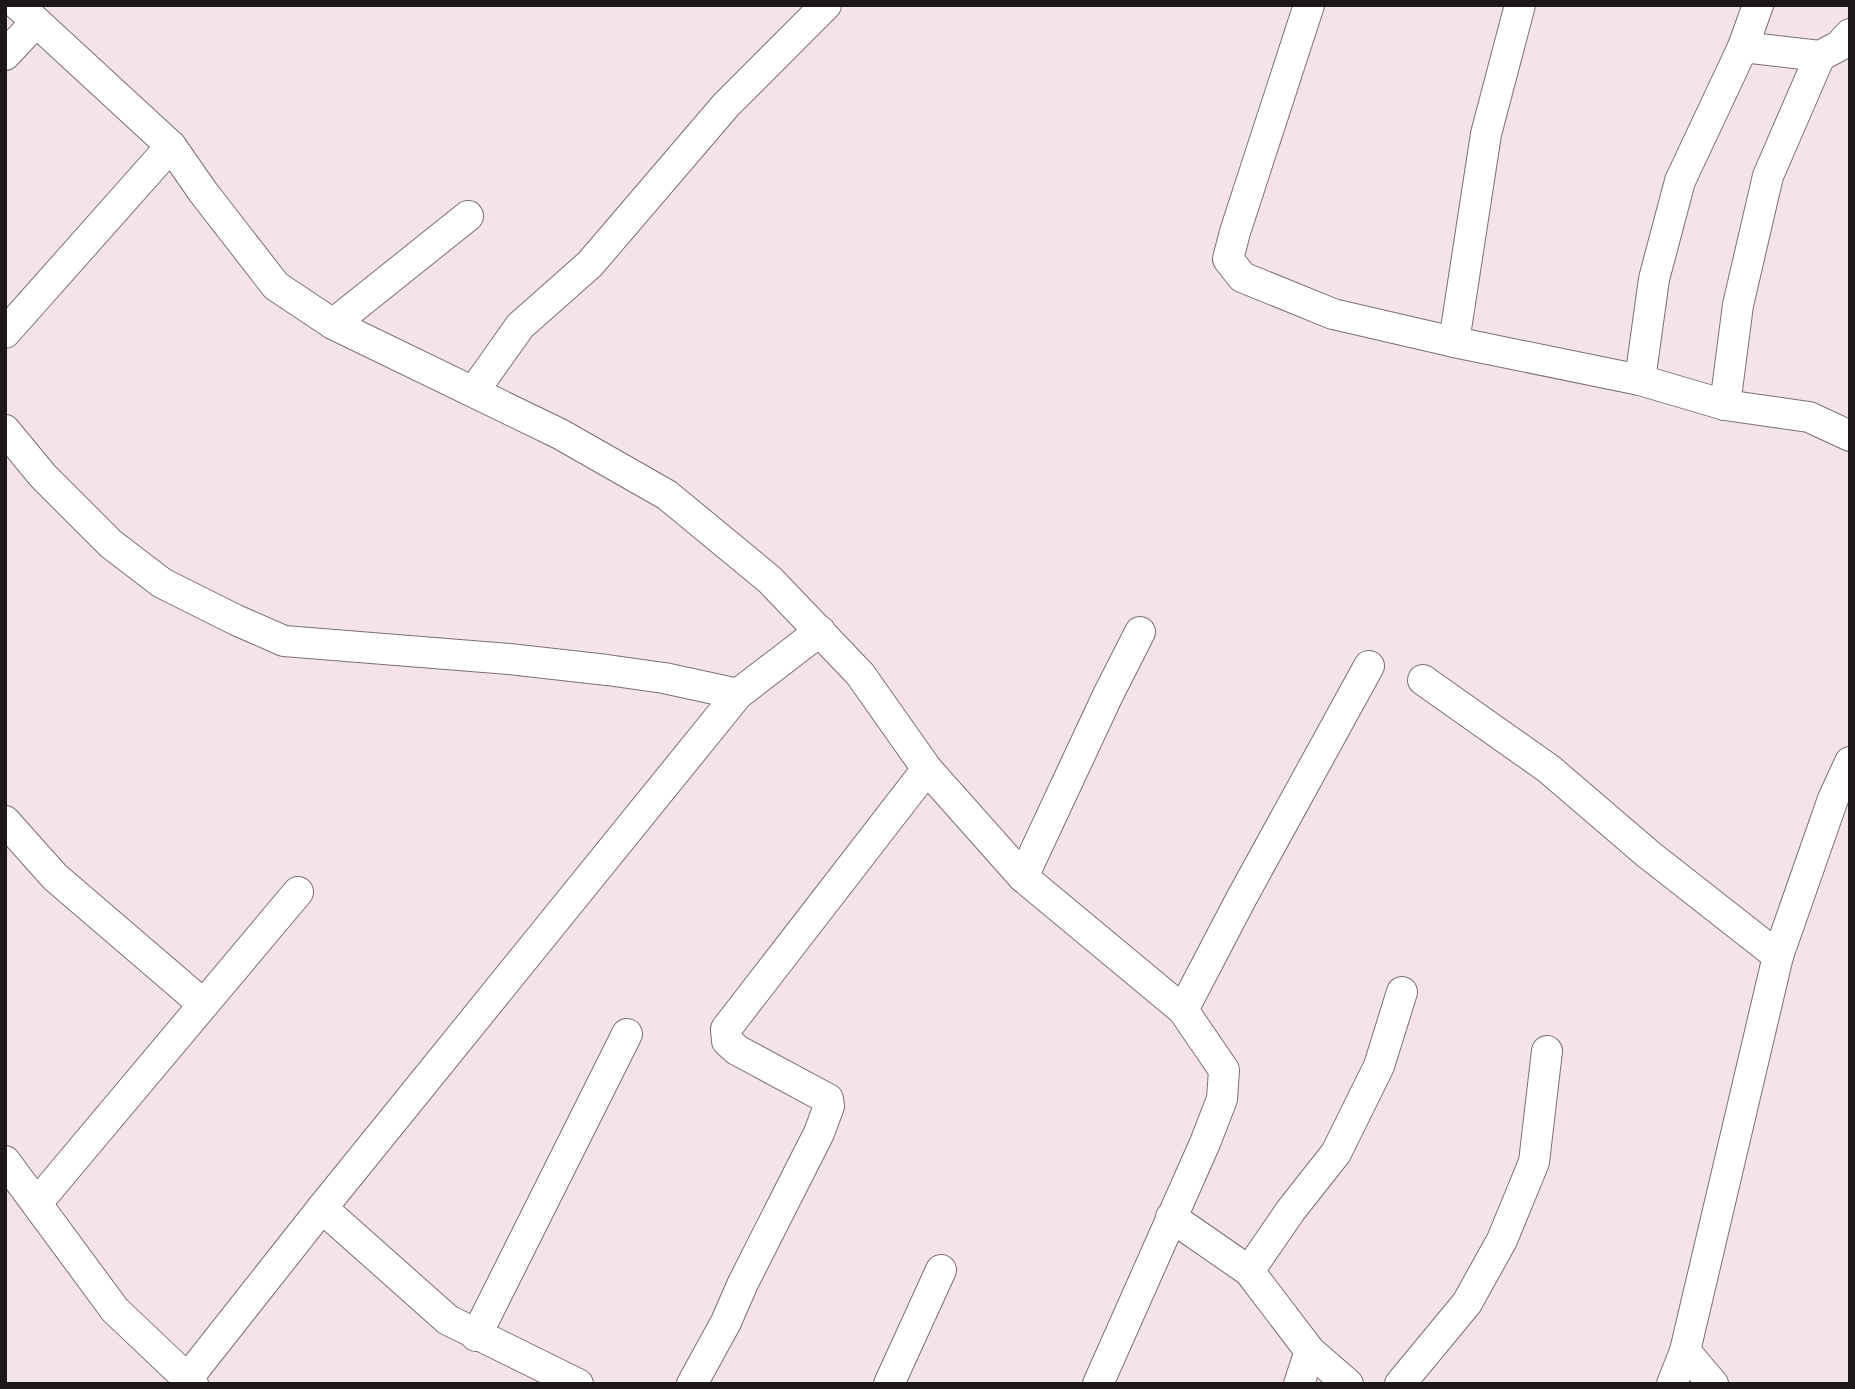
<svg xmlns="http://www.w3.org/2000/svg" width="1855" height="1389" font-family="'Open Sans',sans-serif">
	<style>
		.lines { fill: none; stroke-linecap: round; stroke-linejoin: round }
		.minor-casing { stroke: #7d6e72; stroke-width: 32 }
		.minor { stroke: #fff; stroke-width: 30 }
	</style>
	<rect width="100%" height="100%" fill="#f4e4e8"/>
	<g class="lines">
		<g class="minor-casing">
			<g id="minor">
				<polyline points="18,5 171,146 203,192 276,286 333,324 560,434 667,495 770,580 860,674 927,769 1023,877 1183,1010 1224,1070 1222,1099 1205,1143 1098,1384"/>
				<polyline points="1309,5 1235,232 1228,259 1242,277 1333,314 1454,342 1640,380 1725,405 1809,417 1850,436"/>
				<polyline points="1743,47 1820,56 1839,46 1850,34"/>
				<polyline points="5,55 36,22"/>
				<polyline points="333,324 468,216"/>
				<polyline points="5,333 171,146"/>
				<polyline points="1454,342 1486,134 1520,5"/>
				<polyline points="1640,380 1654,279 1680,181 1743,47 1758,5"/>
				<polyline points="474,391 520,326 590,264 726,105 826,5"/>
				<polyline points="1725,405 1738,305 1768,176 1820,56"/>
				<polyline points="5,430 43,476 111,544 162,583 236,620 284,641 509,659 607,670 664,678 738,694 820,631"/>
				<polyline points="1423,680 1549,769 1648,854 1778,956"/>
				<polyline points="5,821 55,877 203,1004"/>
				<polyline points="1023,877 1108,695 1140,632"/>
				<polyline points="1183,1010 1241,899 1369,666"/>
				<polyline points="5,1161 115,1310 193,1384"/>
				<polyline points="37,1203 298,892"/>
				<polyline points="322,1208 448,1320 578,1384"/>
				<polyline points="1171,1217 1249,1271 1310,1351 1348,1384"/>
				<polyline points="1249,1271 1291,1210 1336,1153 1379,1066 1402,992"/>
				<polyline points="476,1336 627,1034"/>
				<polyline points="1685,1351 1713,1384"/>
				<polyline points="187,1379 322,1208 738,694"/>
				<polyline points="692,1384 726,1322 743,1283 819,1133 829,1106 828,1099 737,1050 727,1041 726,1029 927,769"/>
				<polyline points="889,1384 941,1270"/>
				<polyline points="1299,1384 1310,1351"/>
				<polyline points="1400,1384 1467,1303 1502,1240 1534,1162 1547,1051"/>
				<polyline points="1672,1384 1685,1351 1778,956 1833,799 1850,762"/>
			</g>
		</g>
		<use href="#minor" class="minor"/>
	</g>
	<rect width="1855" height="1389" fill="none" stroke="#1c1718" stroke-width="14"/>
</svg>
